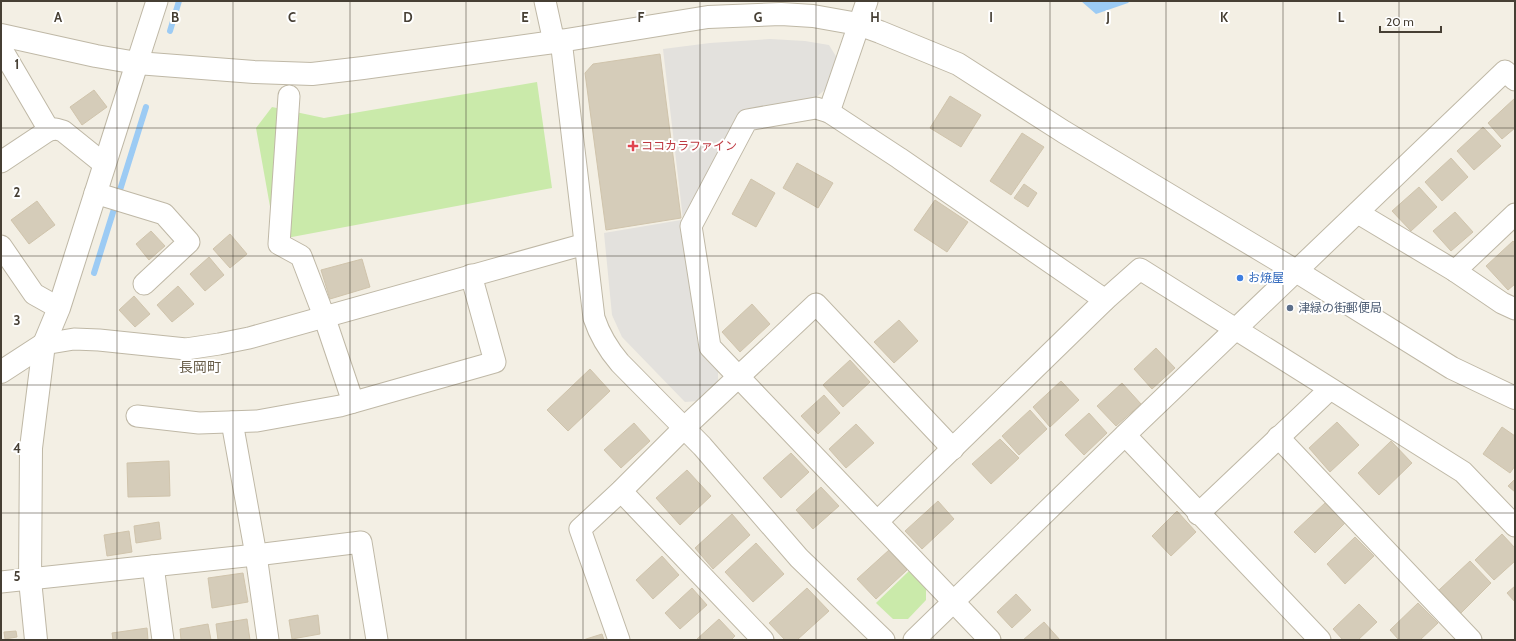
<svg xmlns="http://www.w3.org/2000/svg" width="1516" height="641" font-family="Cabin,'Noto Sans JP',sans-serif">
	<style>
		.green { fill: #caeaaa }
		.parking { fill: #e3e1dd }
		.water { fill: #9ccbf4 }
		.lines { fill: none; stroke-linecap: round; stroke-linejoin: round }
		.stream { stroke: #9ccbf4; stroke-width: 6 }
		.building { fill: #d5ccb9; stroke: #d0c4ac }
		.minor-casing { stroke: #bfb8a6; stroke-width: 23 }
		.tertiary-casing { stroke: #bfb8a6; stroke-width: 24 }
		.minor { stroke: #fff; stroke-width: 21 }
		.tertiary { stroke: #fff; stroke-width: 22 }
		.grid { fill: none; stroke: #463f34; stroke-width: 1; stroke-opacity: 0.55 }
		.health-dot { fill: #e0444e; stroke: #fff; stroke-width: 1.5 }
		.shop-dot { fill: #3f7fe0; stroke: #fff; stroke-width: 1.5 }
		.service-dot { fill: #5c6f8a; stroke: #fff; stroke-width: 1.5 }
		.labels { text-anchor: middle; stroke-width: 4; stroke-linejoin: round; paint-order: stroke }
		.health-label { font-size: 12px; fill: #be3a42; stroke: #fff; text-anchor: start }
		.shop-label { font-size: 12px; fill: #366cbe; stroke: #fff; text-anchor: start }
		.service-label { font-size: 12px; fill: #4e5e75; stroke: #fff; text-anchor: start }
		.quarter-label { font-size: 14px; fill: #695e4a; stroke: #fff }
		.grid-label { font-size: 13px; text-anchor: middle; font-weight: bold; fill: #463f34; stroke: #fff; stroke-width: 4; stroke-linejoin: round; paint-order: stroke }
	</style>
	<rect width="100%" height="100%" fill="#f3efe4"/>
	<g class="green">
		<polygon points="537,82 552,188 276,240 256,128 272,107 324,118"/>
		<polygon points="910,570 926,586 926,600 908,619 893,619 876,603"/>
	</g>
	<g class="parking">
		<polygon points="770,39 805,41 829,45 837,58 827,88 814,99 744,109 683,219 663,49 710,43"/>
		<polygon points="681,220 699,351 718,370 718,383 698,401 685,402 622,337 612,315 604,233"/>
	</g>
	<polygon class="water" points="1081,1 1130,1 1128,3 1096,14"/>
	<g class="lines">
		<g class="stream">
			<polyline points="170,31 179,1"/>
			<polyline points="94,273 146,107"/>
		</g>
	</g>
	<g class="building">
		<polygon points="660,54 681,218 606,230 585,73 593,64"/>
		<polygon points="94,90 107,107 82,125 70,107"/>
		<polygon points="950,96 981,115 961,147 930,128"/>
		<polygon points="1515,98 1515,128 1502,139 1488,123"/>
		<polygon points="1483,127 1501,146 1474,170 1457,151"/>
		<polygon points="1022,133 1044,147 1011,195 990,181"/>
		<polygon points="1451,158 1468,177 1442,201 1425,182"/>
		<polygon points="797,163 833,183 818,208 783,188"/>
		<polygon points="751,179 775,193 756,227 732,214"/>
		<polygon points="1024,184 1037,193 1028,207 1014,198"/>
		<polygon points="1419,187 1437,207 1411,231 1392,211"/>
		<polygon points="935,200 968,222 947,252 914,230"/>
		<polygon points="37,201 55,225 29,244 11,220"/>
		<polygon points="1455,212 1473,232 1451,251 1433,231"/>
		<polygon points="151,231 165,246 149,260 136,244"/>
		<polygon points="230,234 247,254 230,268 213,249"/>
		<polygon points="1513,241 1515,243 1515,284 1508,290 1486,266"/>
		<polygon points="209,257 224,275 205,291 190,274"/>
		<polygon points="362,259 370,287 330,299 321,270"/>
		<polygon points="178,286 194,304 172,322 157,305"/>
		<polygon points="134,296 150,314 135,327 119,310"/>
		<polygon points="752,304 770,324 740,352 722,332"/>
		<polygon points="899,320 918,341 894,363 874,342"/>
		<polygon points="1156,348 1175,368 1152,389 1134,369"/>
		<polygon points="850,360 870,382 843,407 823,385"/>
		<polygon points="590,369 610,391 568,431 547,410"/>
		<polygon points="1061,381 1079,400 1050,427 1033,407"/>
		<polygon points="1122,383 1141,404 1116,426 1097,406"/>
		<polygon points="824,395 840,413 818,434 801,416"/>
		<polygon points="1030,410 1047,429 1019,455 1002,436"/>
		<polygon points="1089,413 1107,433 1084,455 1065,435"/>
		<polygon points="1337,422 1359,445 1330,472 1309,448"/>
		<polygon points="634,423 650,441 621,468 604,450"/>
		<polygon points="856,424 874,443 846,468 829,449"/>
		<polygon points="1502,427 1515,436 1515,466 1510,473 1483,454"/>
		<polygon points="1000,439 1019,458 991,484 972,464"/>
		<polygon points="1391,441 1412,463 1379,495 1358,473"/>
		<polygon points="791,453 809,472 781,498 763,478"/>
		<polygon points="169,461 170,496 128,497 127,463"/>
		<polygon points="687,470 711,496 680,525 656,498"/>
		<polygon points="1515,479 1515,492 1508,486"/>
		<polygon points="821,487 839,506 813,529 796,510"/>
		<polygon points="938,501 954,519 922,549 905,531"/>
		<polygon points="1325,503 1345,523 1315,553 1294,532"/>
		<polygon points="1177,511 1196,532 1171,556 1152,536"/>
		<polygon points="732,514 750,535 713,569 695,548"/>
		<polygon points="159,522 161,539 136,543 134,526"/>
		<polygon points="129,531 132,552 107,556 104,535"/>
		<polygon points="1502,534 1515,548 1515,561 1494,580 1475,560"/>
		<polygon points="1355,537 1374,556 1345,584 1327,564"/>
		<polygon points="756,543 784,574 753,602 725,572"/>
		<polygon points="889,550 907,570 876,599 857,579"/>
		<polygon points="662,556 679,575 653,599 636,580"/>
		<polygon points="1470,561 1491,583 1461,613 1439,590"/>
		<polygon points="243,573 248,602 212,608 208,578"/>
		<polygon points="1515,586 1515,602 1507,593"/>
		<polygon points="692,588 707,605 680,629 665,613"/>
		<polygon points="807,588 829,611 797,640 785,640 769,623"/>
		<polygon points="1016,594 1031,610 1012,628 997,612"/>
		<polygon points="1418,603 1438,623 1420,640 1399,640 1390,630"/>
		<polygon points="1359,604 1377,622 1358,640 1343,640 1333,629"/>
		<polygon points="318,615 320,634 292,639 289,620"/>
		<polygon points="247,619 250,640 218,640 216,624"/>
		<polygon points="719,619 735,636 731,640 696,640"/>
		<polygon points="1044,622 1060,640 1023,640"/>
		<polygon points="208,624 211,640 181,640 180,629"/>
		<polygon points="147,628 148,640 113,640 112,633"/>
		<polygon points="16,631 17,637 5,639 4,632"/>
		<polygon points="602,634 604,640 583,640"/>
	</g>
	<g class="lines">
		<g class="minor-casing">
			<g id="minor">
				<polyline points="545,1 554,42"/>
				<path d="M561,40L594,318C600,336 608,349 620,363L702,446L799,558L884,640"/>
				<polyline points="1,48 49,130 56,129 63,131 104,164"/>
				<polyline points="137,63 157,1"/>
				<polyline points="289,96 279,244 301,256 324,316 353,402"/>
				<polyline points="829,112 867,1"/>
				<polyline points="1,162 49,130"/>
				<polyline points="95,193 164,214 189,242 144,284"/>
				<polyline points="1358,213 1455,271 1502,303 1515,309"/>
				<polyline points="1,246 34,294 59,308"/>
				<polyline points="1455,271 1515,214"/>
				<polyline points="44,344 74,339 99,340 186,349 219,344 249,338 585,244"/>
				<polyline points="137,416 199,423 257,421 340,406 495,362 471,275"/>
				<polyline points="232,422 256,555 268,640"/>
				<polyline points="1125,435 1320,640"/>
				<polyline points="1278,437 1471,640"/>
				<polyline points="621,491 763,640"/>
				<polyline points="1198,514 1330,389"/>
				<polyline points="878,521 1105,300 1140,269 1463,472 1515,526"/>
				<polyline points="153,566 163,640"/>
				<polyline points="1,582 256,555 361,542 377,640"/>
				<polyline points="619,640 580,529 621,491 684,428 816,304 953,449"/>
				<polyline points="914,640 1125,435 1505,71 1515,80"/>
				<polyline points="990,640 710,347 691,226 747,120 816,108 829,112 899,158 1105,300"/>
			</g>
		</g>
		<g class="tertiary-casing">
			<g id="tertiary">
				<polyline points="1,35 96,56 137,63 254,72 312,74 363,68 554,42 708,17 781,14 813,16 858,24 880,32 958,64 1064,132 1296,271 1452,368 1515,398"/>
				<polyline points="1,372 44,344"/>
				<polyline points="36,640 30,580 31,448 44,344 59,308 137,63"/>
			</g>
		</g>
		<use href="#minor" class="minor"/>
		<use href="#tertiary" class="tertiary"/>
	</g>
	<path class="grid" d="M117,1V640M233,1V640M350,1V640M466,1V640M583,1V640M700,1V640M816,1V640M933,1V640M1050,1V640M1166,1V640M1283,1V640M1399,1V640M1,128H1515M1,256H1515M1,385H1515M1,513H1515"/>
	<path class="health-dot" d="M631 140h4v4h4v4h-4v4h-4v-4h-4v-4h4z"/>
	<circle class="shop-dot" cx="1240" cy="278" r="4"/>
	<circle class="service-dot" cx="1290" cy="308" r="4"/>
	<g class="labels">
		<g class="health-label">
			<text x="641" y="150">ココカラファイン</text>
		</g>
		<g class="shop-label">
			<text x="1248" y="282">お焼屋</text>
		</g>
		<g class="service-label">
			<text x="1298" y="312">津緑の街郵便局</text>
		</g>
		<g class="quarter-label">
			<text x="200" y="372">長岡町</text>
		</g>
	</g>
	<g class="grid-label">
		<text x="58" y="22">A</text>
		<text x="175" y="22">B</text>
		<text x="292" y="22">C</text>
		<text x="408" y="22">D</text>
		<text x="525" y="22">E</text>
		<text x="641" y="22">F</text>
		<text x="758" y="22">G</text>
		<text x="875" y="22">H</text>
		<text x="991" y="22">I</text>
		<text x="1108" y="22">J</text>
		<text x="1224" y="22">K</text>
		<text x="1341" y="22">L</text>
		<text x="17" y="69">1</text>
		<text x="17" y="197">2</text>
		<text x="17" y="325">3</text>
		<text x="17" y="453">4</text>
		<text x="17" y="581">5</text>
	</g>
	<rect width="1516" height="641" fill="none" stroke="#463f34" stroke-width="4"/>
	<path d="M1380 26v6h61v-6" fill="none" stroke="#463f34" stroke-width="2"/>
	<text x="1386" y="26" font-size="12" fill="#463f34" stroke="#ffffff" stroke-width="3" paint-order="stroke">20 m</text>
</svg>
